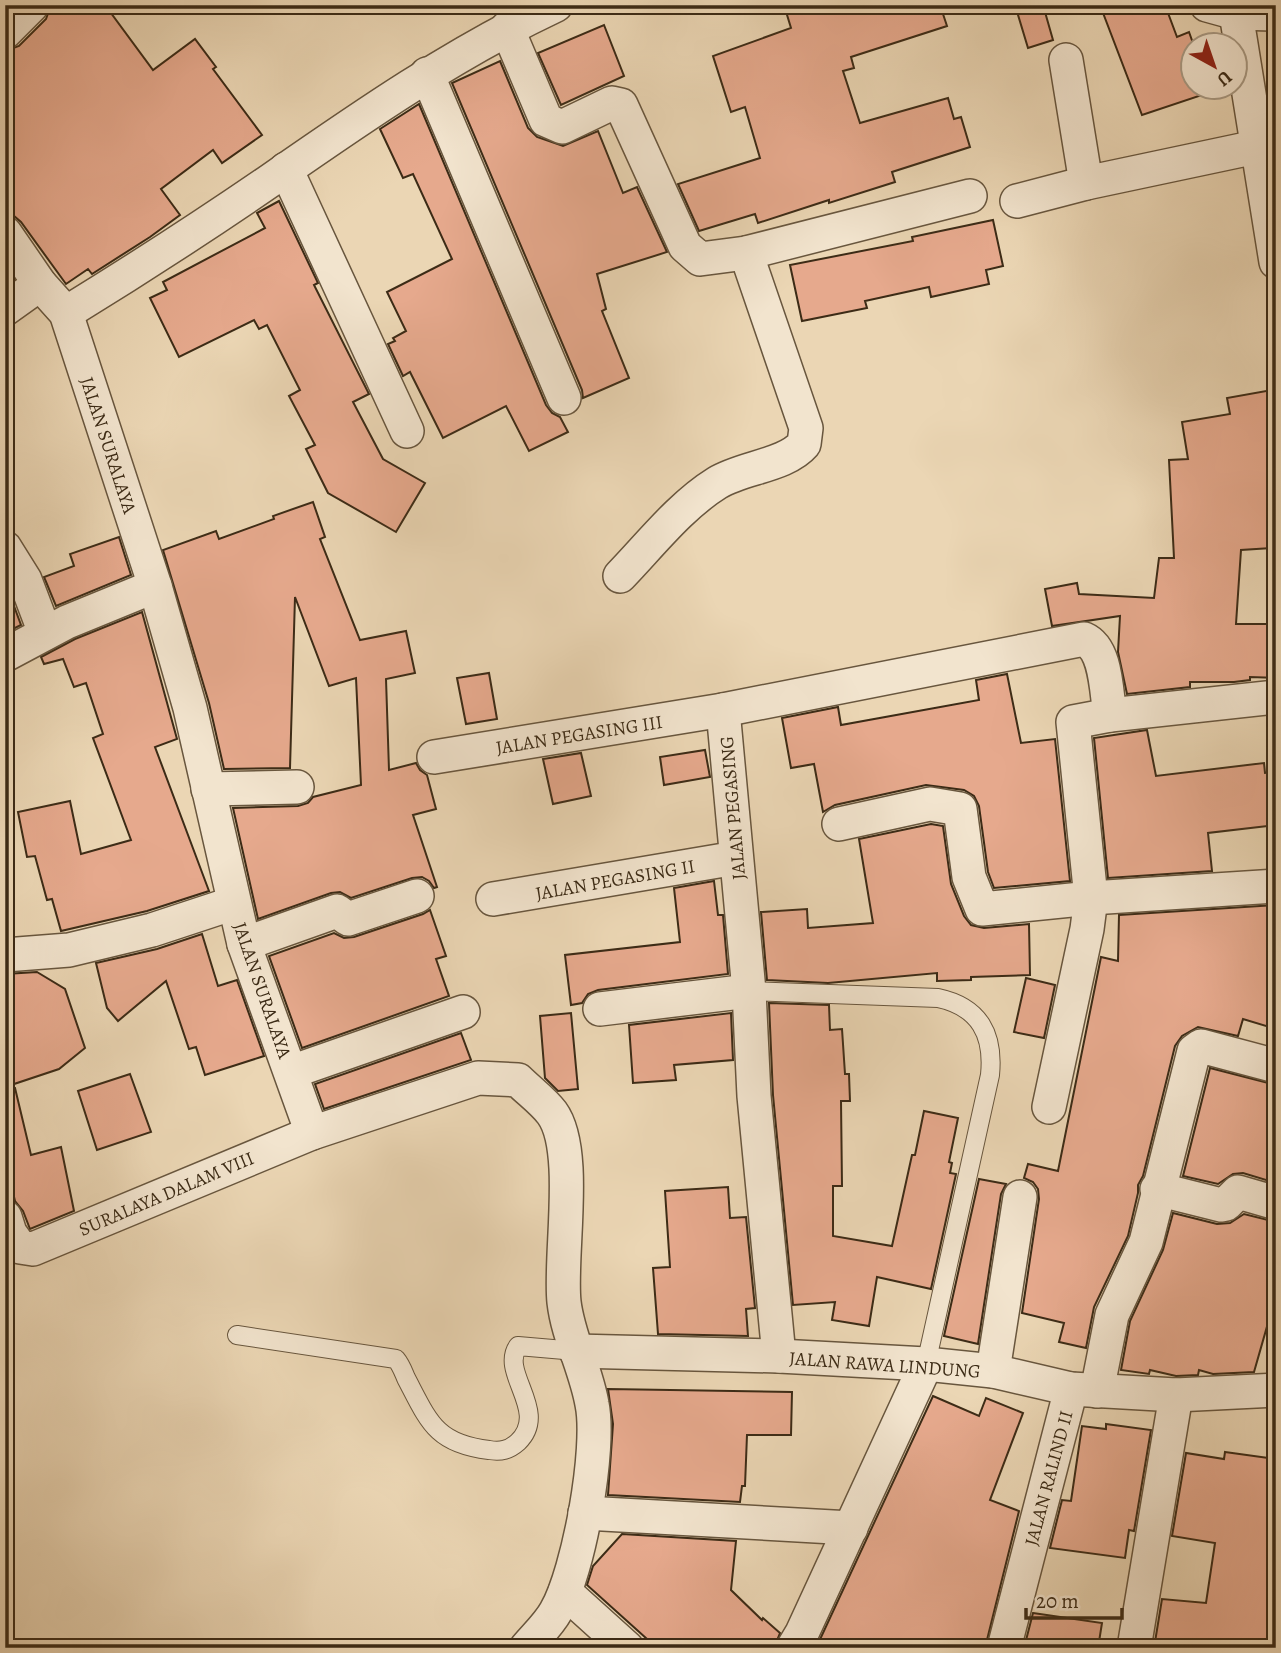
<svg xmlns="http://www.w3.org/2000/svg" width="1281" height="1653" font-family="Alegreya,serif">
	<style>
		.building { fill: #e6a98d; stroke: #3c2b16; stroke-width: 2 }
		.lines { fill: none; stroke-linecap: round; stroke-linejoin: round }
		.service-casing { stroke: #68563e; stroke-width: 20 }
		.minor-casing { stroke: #68563e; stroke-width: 36 }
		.service { stroke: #f2e4ce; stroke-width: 18 }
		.minor { stroke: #f2e4ce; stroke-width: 33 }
		.labels { text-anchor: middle; stroke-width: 6; stroke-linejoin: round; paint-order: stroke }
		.street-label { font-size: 19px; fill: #3c2b16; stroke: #f2e4ce }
	</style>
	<rect width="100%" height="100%" fill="#ebd6b4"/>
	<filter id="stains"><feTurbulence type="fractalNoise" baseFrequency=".00286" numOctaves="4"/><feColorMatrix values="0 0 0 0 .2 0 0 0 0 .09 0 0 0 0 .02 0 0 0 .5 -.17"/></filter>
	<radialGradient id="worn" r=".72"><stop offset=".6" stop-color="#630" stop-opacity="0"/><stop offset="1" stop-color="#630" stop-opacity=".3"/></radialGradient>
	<g class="building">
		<polygon points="51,5 105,5 153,70 195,39 216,67 213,69 262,135 222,163 213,150 161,189 180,215 150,237 92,274 88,269 66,284 21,222 14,216 5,214 5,51 19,46 46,19"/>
		<polygon points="784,5 940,5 947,26 851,57 854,68 843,71 860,123 948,98 954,119 961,117 970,147 892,172 895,182 829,203 829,200 758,223 755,214 699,231 678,184 760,158 745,107 731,112 713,56 791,28"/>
		<polygon points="1015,5 1043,5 1053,40 1028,48"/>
		<polygon points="1100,5 1165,5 1177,37 1189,32 1194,46 1194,88 1209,88 1211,92 1142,115"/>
		<polygon points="604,25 624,76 561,105 538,53"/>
		<polygon points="500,61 528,128 537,137 563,146 598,131 623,193 637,187 667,252 597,274 606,309 602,311 629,378 583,398 582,390 452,83"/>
		<polygon points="419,104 546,405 552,413 560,417 568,432 529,451 506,406 443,438 410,372 403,376 388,344 395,341 393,338 406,331 387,292 452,259 413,174 403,178 380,129"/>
		<polygon points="279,201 318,283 314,285 369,394 353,402 383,459 425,483 396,532 328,493 306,449 315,445 289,396 300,390 267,325 259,329 254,320 179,357 150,298 167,290 163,282 265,228 257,213"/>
		<polygon points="993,220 1003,266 986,270 989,284 931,297 929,287 865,301 867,308 802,321 790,265 913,241 912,237"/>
		<polygon points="1272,390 1276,410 1276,507 1271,507 1273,548 1241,550 1236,624 1276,624 1276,678 1250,677 1250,680 1234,682 1190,682 1190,687 1127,694 1118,652 1120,616 1052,626 1045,589 1077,583 1079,594 1154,598 1159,558 1174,558 1169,460 1188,459 1182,422 1230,414 1227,398"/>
		<polygon points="313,502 325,537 320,539 360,640 406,631 415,673 386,679 389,770 416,763 420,770 427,775 436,809 413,815 437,887 434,888 429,881 422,877 412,878 351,898 340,892 331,893 258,919 233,808 298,806 308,803 313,797 361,785 356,678 329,686 295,597 290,768 224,769 209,703 163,550 216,531 219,539 274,519 273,516"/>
		<polygon points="119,537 131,575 56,606 44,577 74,566 70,554"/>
		<polygon points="8,590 21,625 5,633 5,591"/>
		<polygon points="142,612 177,739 155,747 209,891 147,911 61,931 52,899 47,900 35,856 27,857 18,812 70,801 81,854 131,840 93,738 103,734 86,683 74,687 63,659 44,664 41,657 75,639"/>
		<polygon points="489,673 497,719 466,724 457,678"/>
		<polygon points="1007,674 1021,743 1055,739 1070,881 994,888 988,872 979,806 974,796 964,790 926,785 835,805 823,812 814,764 791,768 782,718 838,707 841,725 979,700 976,680"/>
		<polygon points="1147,730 1156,776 1264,763 1265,773 1276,772 1276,825 1208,833 1212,871 1108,878 1094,738"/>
		<polygon points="705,750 710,777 664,785 660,757"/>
		<polygon points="581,753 591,796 553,804 543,759"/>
		<polygon points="931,824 943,826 951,884 964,916 971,925 984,928 1029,924 1030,975 971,977 971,980 937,981 937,973 828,983 767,980 761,912 807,909 808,928 873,923 859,839"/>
		<polygon points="714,881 718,915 723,915 728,974 598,990 588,994 582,1003 571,1005 565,955 680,942 674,888"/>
		<polygon points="1276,905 1276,1029 1243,1019 1238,1036 1198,1027 1182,1036 1175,1046 1143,1176 1138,1185 1138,1193 1128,1236 1094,1307 1086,1348 1059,1342 1064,1323 1022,1313 1039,1199 1038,1189 1033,1182 1024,1178 1028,1164 1058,1171 1101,957 1118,961 1119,915"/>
		<polygon points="430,910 446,956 436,959 449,996 302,1048 269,956 334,933 344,938 354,937 423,914"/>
		<polygon points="202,934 218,986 237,980 264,1056 205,1075 196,1047 189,1049 166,981 118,1021 107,1008 96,963 157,949"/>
		<polygon points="37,972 65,989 85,1048 59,1069 5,1087 5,974"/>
		<polygon points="1026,978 1055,985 1044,1038 1014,1032"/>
		<polygon points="769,1003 829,1005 830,1030 842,1029 845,1074 849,1074 850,1101 841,1101 842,1186 833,1186 833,1236 892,1246 912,1155 915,1155 924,1111 958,1118 949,1162 952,1163 950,1173 956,1174 931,1289 877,1277 869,1326 832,1320 835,1302 793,1305 773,1095"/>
		<polygon points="571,1013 578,1089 558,1091 545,1078 540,1016"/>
		<polygon points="731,1013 733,1060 674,1065 676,1080 633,1083 629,1025"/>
		<polygon points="461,1033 471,1060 324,1109 315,1084"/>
		<polygon points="1210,1068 1276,1085 1276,1183 1243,1173 1233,1174 1218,1184 1183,1176"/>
		<polygon points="130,1074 151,1132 97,1150 78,1091"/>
		<polygon points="15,1088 31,1155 61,1147 74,1211 30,1229 23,1211 15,1201 5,1160 5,1089"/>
		<polygon points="979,1179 1006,1184 1001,1194 978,1344 944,1336"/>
		<polygon points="728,1187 730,1218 746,1217 755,1308 746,1309 748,1336 658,1334 653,1268 670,1267 665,1191"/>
		<polygon points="1173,1213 1217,1224 1230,1223 1244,1214 1276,1222 1276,1295 1254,1372 1213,1374 1199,1370 1198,1375 1176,1376 1150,1370 1149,1374 1121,1370 1130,1321 1163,1250"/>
		<polygon points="608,1389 792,1392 791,1435 747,1435 745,1486 742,1486 740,1502 608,1495 613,1424"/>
		<polygon points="933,1396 979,1416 986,1398 1023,1413 990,1500 1019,1511 985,1648 816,1648"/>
		<polygon points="1106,1424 1151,1430 1134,1531 1129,1530 1125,1558 1050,1548 1062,1500 1071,1501 1082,1426 1106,1429"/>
		<polygon points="1225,1452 1276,1459 1276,1648 1154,1648 1162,1599 1206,1603 1215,1543 1172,1536 1186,1453 1224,1459"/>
		<polygon points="622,1534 736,1541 731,1590 762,1620 763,1618 780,1633 774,1648 657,1648 587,1585 593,1566"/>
		<polygon points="1033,1613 1102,1623 1098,1648 1024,1648"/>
	</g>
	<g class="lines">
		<g class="service-casing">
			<g id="service">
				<path d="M749,991L938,998C980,1007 994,1035 990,1075L926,1364"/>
				<path d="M237,1335L396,1359C401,1365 403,1371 406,1378C429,1422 436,1444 489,1450C501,1452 509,1450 518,1442C550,1411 499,1373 518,1346L576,1351"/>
			</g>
		</g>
		<g class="minor-casing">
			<g id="minor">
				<polyline points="1207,5 1236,13 1276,14"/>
				<polyline points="1236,13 1276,262"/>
				<polyline points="507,28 546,120 562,127 612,103 621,105 685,246 700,259 746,253 970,196"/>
				<polyline points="5,32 32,5"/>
				<polyline points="1066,60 1086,183 1256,147"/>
				<polyline points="427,74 564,398"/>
				<polyline points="286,169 407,431"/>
				<polyline points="1017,201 1086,183"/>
				<polyline points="5,233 40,284 66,313 155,586 190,708 244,944 312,1133"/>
				<polyline points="5,309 40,284"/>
				<path d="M66,313C136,270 204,226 271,180C363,116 454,53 556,5"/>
				<polyline points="5,548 25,580 45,633"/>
				<path d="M620,576C650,545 680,506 717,483C743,467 785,466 804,444L806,428L746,253"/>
				<polyline points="5,655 67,622 155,586"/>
				<polyline points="723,710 749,991 754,1096 779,1356"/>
				<path d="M434,757L723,710L1084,639C1107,649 1106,692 1110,715"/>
				<polyline points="208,789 297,787"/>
				<polyline points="839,824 930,804 960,809 969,877 982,909 1091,898 1276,886"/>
				<polyline points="493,899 736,858"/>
				<polyline points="244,944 337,911 348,919 417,896"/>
				<polyline points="5,955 69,950 152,930 234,903"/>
				<polyline points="600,1009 749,991"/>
				<polyline points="291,1072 463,1012"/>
				<polyline points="1049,1107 1087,929 1091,898 1073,722 1110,715 1276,697"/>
				<polyline points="1157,1189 1221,1205 1226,1204 1238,1192 1276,1203"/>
				<path d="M5,1217L10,1233L20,1247L33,1249L312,1133L478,1078L518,1080C529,1091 543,1101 552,1113C579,1150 559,1256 564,1302C568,1337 586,1369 592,1404C601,1448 579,1571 556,1611C549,1624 536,1636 526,1648"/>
				<polyline points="576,1351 779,1356 926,1364 993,1371 1071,1389 1176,1395 1276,1390"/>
				<polyline points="993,1371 1020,1197"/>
				<polyline points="1097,1391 1112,1315 1146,1242 1194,1051 1201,1046 1276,1066"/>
				<polyline points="585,1513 851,1528"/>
				<polyline points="565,1592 627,1648"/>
				<polyline points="793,1648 802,1633 926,1364"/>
				<polyline points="1004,1648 1071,1389"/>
				<polyline points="1134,1648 1176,1395"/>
			</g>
		</g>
		<use href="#service" class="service"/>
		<use href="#minor" class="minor"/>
	</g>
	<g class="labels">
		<g class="street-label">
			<text transform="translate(109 445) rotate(72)" y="7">JALAN SURALAYA</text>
			<text transform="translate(579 734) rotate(-9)" y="7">JALAN PEGASING III</text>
			<text transform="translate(732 808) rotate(-95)" y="7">JALAN PEGASING</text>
			<text transform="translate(615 879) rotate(-10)" y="7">JALAN PEGASING II</text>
			<text transform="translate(263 990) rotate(71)" y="7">JALAN SURALAYA</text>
			<text transform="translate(166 1193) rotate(-23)" y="7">SURALAYA DALAM VIII</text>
			<text transform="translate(885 1364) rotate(4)" y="7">JALAN RAWA LINDUNG</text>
			<text transform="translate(1048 1478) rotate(-75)" y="7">JALAN RALIND II</text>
		</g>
	</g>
	<rect width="1281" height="1653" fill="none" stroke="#ebd6b4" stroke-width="28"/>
	<rect x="7" y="7" width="1267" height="1639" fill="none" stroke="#3c2b16" stroke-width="3.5"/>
	<rect x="14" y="14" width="1253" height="1625" fill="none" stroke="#3c2b16" stroke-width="2"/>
	<g transform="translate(1214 66) rotate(140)"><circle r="33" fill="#f2e4ce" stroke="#a99a84" stroke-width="2"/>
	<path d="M0-5L12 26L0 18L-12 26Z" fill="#8f2418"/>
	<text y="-10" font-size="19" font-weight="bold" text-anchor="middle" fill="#3c2b16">U</text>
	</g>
	<path d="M1026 1608v10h96v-10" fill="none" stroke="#3c2b16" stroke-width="3.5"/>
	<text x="1036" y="1608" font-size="21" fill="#3c2b16" stroke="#f2e4ce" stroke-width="5" paint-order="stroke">20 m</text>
	<rect width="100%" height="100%" filter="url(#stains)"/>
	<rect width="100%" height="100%" fill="url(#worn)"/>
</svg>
